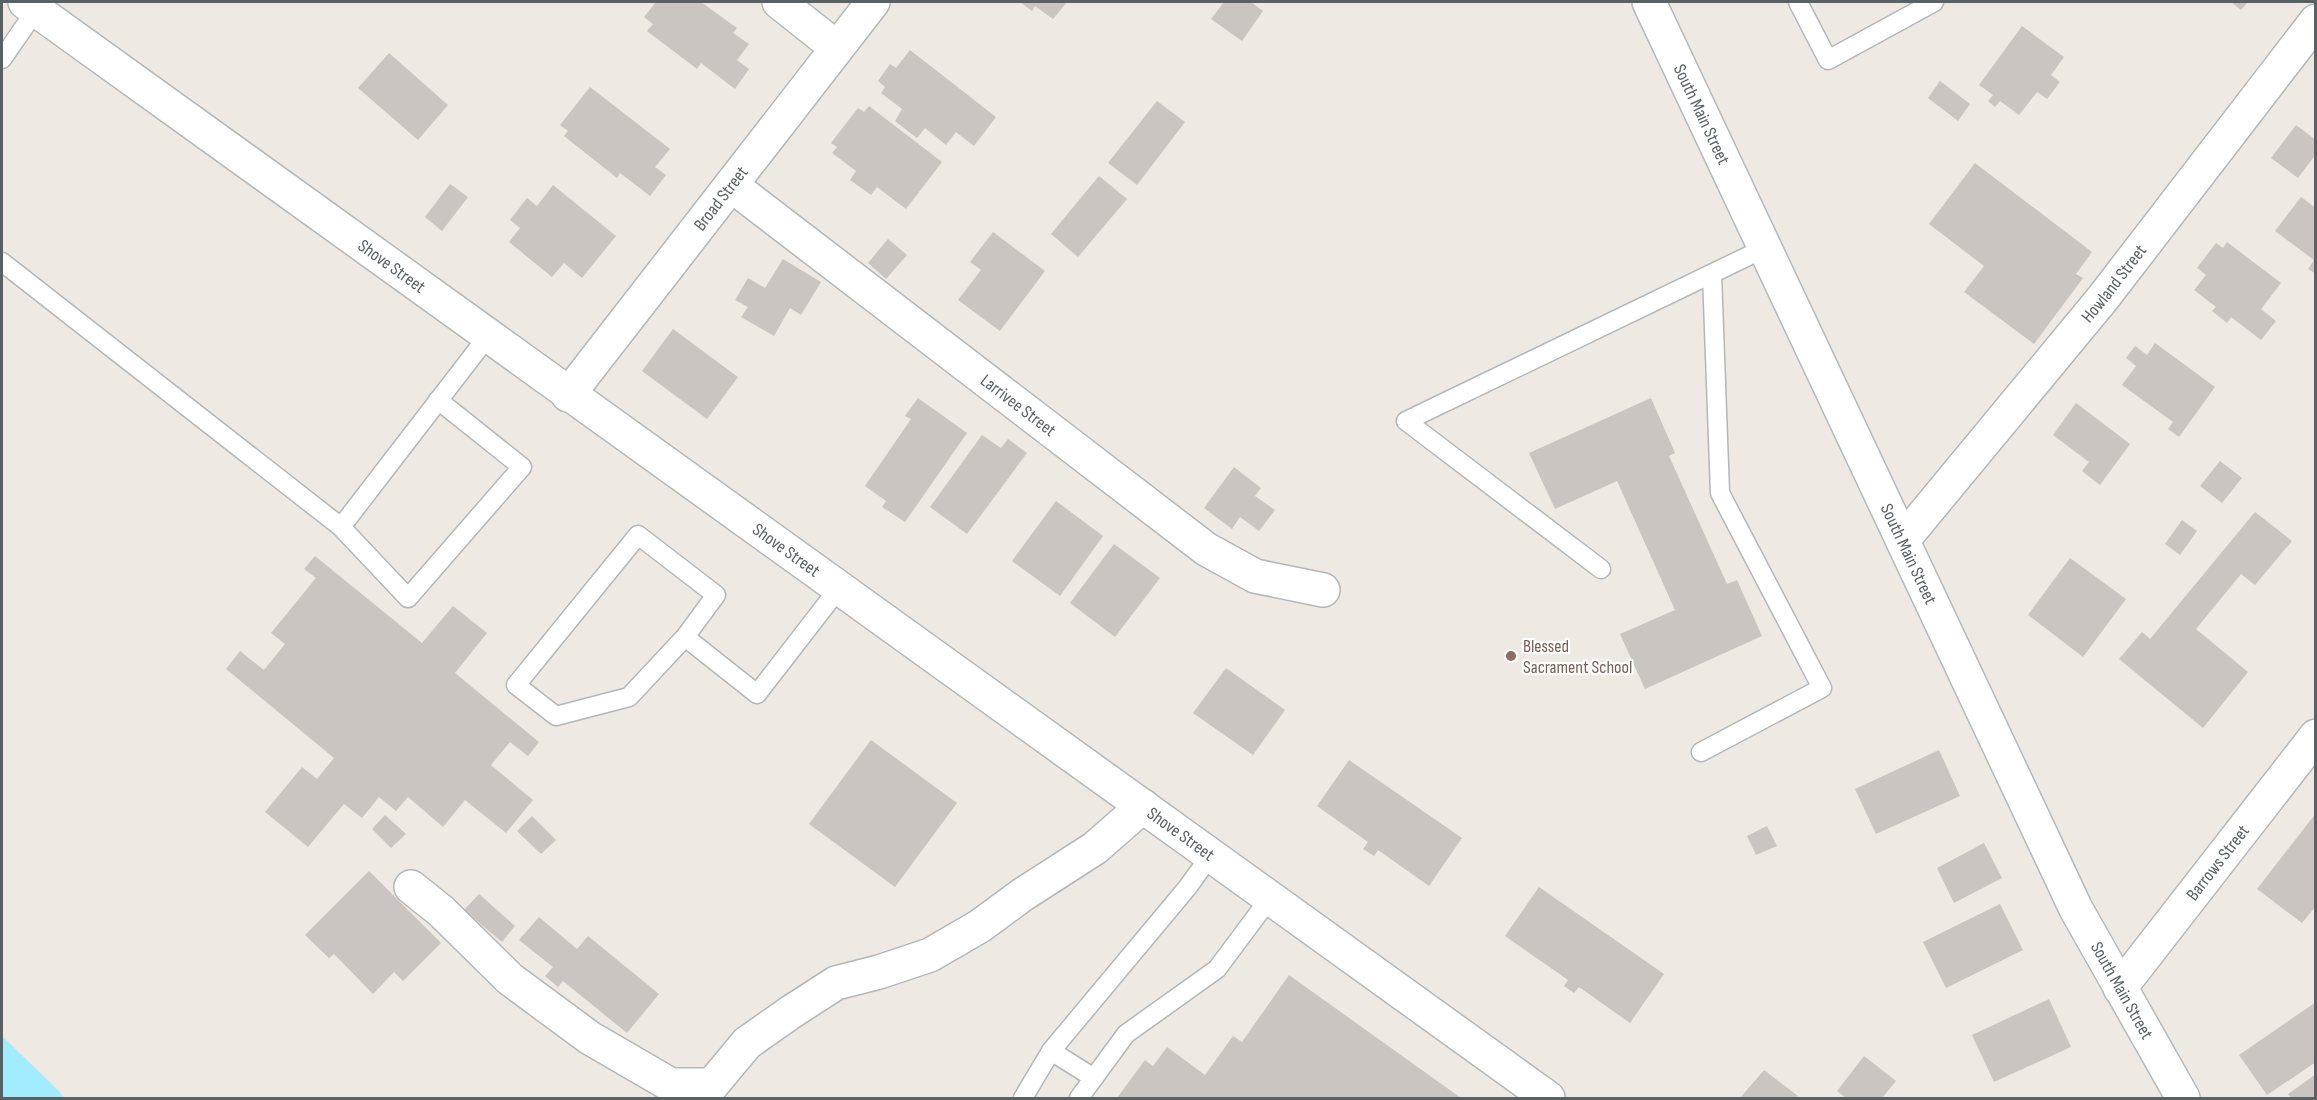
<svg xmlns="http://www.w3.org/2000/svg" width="2317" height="1100" font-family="'Sofia Sans Condensed',sans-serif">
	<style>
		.water { fill: #a1ecff }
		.building { fill: #cbc5c1 }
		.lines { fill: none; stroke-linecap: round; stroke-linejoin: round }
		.service-casing { stroke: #b3b7ba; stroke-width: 21 }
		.minor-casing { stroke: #b3b7ba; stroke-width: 36 }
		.secondary-casing { stroke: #b3b9bd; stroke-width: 36 }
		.service { stroke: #fff; stroke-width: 18 }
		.minor { stroke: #fff; stroke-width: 33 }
		.secondary { stroke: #fff; stroke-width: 33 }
		.education-dot { fill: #8d6e63; stroke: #fff; stroke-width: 2 }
		.labels { text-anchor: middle; stroke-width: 4.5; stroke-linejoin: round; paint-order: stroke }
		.street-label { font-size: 18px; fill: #5a6164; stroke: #fff }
		.education-label { font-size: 18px; fill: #785e54; stroke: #fff; text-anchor: start }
	</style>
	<rect width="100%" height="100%" fill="#eee9e2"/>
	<polygon class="water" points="2,1036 59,1091 64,1098 2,1098"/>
	<g class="building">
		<polygon points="656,2 701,2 737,28 733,33 749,44 737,60 749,69 735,89 701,63 697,69 647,31 653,24 644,17"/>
		<polygon points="1020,2 1067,2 1053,19 1035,6 1032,11"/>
		<polygon points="1224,2 1251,2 1263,11 1242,41 1211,19"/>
		<polygon points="2231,2 2248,2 2241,10"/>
		<polygon points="2022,26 2064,57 2051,75 2060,82 2047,99 2037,92 2019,115 2000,101 1995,107 1988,101 1993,95 1979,85"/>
		<polygon points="910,50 996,117 974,146 956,132 946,145 925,128 917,138 895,121 902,109 881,93 885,87 878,81 890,64 896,68"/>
		<polygon points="389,53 448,105 418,140 358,88"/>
		<polygon points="1940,81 1970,104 1958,121 1928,98"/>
		<polygon points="590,87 670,149 655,167 666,175 650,196 620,173 617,178 564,136 568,131 560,125"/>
		<polygon points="1157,101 1185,122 1137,185 1108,163"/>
		<polygon points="869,106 942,162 906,209 877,187 871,195 850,180 856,171 832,153 837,147 831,143 858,108 864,112"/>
		<polygon points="2296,125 2316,140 2316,154 2298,178 2271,158"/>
		<polygon points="1975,163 2092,252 2076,274 2083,278 2034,344 1964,292 1984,266 1929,224"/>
		<polygon points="1099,176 1127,199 1078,257 1051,234"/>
		<polygon points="450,184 468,197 442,231 425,217"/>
		<polygon points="553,185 616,236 582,278 564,263 552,277 509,242 520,228 510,220 527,198 537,206"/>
		<polygon points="2301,197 2316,208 2316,274 2308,269 2314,260 2275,231"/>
		<polygon points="993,232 1045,271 1000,331 958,300 981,270 970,262"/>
		<polygon points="888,239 907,255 886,279 868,263"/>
		<polygon points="2227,242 2281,283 2261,309 2276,321 2261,340 2231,317 2227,323 2212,311 2216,307 2194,290 2206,275 2197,268 2216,243 2223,248"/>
		<polygon points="783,259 821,282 801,315 790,308 774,336 741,317 748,307 735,300 748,278 765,288"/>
		<polygon points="673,329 738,377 707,419 642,371"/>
		<polygon points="2155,343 2215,387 2179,437 2168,429 2173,422 2122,385 2136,366 2126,358 2135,346 2147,355"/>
		<polygon points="918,398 967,433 905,522 882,507 886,501 865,486 911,419 905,416"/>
		<polygon points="1651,398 1675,453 1669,456 1727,584 1737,580 1762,636 1645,689 1620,634 1675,610 1617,481 1555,509 1529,453"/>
		<polygon points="2076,403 2130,444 2100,485 2082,471 2089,462 2053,435"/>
		<polygon points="982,435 1001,448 1008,439 1027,453 967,534 930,507"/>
		<polygon points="2220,461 2242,478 2222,503 2200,486"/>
		<polygon points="1234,467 1261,488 1255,496 1275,510 1259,531 1240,517 1232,529 1204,508"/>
		<polygon points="1056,501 1103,536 1060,596 1012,561"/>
		<polygon points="2255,512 2292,541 2255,585 2241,574 2196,629 2248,672 2203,728 2119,659 2142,632 2150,639"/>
		<polygon points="2182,520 2197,531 2180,555 2165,544"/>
		<polygon points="1114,544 1160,578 1115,637 1070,603"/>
		<polygon points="315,556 422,643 453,606 487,633 455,673 539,742 528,756 510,742 491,765 533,800 506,833 465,800 443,827 408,797 396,811 379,797 362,818 344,804 308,847 265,812 302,767 317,779 334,758 226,669 240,651 264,670 285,644 271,633 316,578 304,569"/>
		<polygon points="2070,558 2126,599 2083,657 2028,615"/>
		<polygon points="1226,668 1285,710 1253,755 1193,713"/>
		<polygon points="871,740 957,803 895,887 809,824"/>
		<polygon points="1939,750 1960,796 1876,834 1855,789"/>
		<polygon points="1349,760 1462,838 1429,886 1378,850 1374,856 1363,849 1368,842 1317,806"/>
		<polygon points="2316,813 2316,906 2302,923 2257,889"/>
		<polygon points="385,815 406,834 391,848 372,829"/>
		<polygon points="532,816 556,840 541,854 517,831"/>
		<polygon points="1767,826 1777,846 1756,855 1747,836"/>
		<polygon points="1984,843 2002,878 1954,903 1937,868"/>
		<polygon points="369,871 441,943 403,981 394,972 373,994 334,954 329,958 305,935"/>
		<polygon points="1539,887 1664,974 1630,1023 1579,987 1574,993 1564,986 1568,980 1505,936"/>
		<polygon points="479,894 515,926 502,942 464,910"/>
		<polygon points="2000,904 2023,950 1946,988 1923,942"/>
		<polygon points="539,917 577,949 588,936 659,994 627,1033 563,981 558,987 545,976 553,967 519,940"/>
		<polygon points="1289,975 1461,1098 1117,1098 1145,1060 1153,1066 1167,1047 1205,1075 1233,1036 1242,1042"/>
		<polygon points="2049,999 2071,1047 1994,1082 1972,1035"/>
		<polygon points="2316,1002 2316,1062 2267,1095 2239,1055"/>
		<polygon points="1864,1056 1896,1081 1882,1098 1846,1098 1837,1091"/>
		<polygon points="1764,1070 1798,1096 1796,1098 1740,1098"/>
		<polygon points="2316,1074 2316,1098 2291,1098 2288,1094"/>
	</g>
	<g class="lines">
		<g class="service-casing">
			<g id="service">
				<polyline points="1798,2 1828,60 1934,2"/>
				<polyline points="2,59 36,10"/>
				<polyline points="2,262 341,527 488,336"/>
				<polyline points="341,527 408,598 522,467 438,400"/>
				<polyline points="1601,569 1406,421 1765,248"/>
				<polyline points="685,637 716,595 638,535 516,685 556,716 629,697 685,637 757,694 839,588"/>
				<polyline points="1701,752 1822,688 1720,493 1712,274"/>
				<polyline points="1051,1051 1094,1078"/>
				<polyline points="1023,1098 1051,1051 1187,888 1211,855"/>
				<polyline points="1079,1098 1126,1034 1217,969 1270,898"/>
			</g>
		</g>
		<g class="minor-casing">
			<g id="minor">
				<path id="s1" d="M25,2L1548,1098"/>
				<polyline points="779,2 837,48"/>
				<path id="s2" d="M731,185L1206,549L1255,576L1323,590"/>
				<path id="s3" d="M568,395L873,2"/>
				<path id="s4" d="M1903,540L2103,298L2316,21"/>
				<polyline points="411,887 441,911 510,979 590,1038 671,1085 712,1085 747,1043 791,1012 836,983 879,972 930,955 980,926 1022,895 1095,848 1143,806"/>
				<path id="s5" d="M2120,988L2316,736"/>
			</g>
		</g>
		<g class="secondary-casing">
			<g id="secondary">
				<path id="s6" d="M1649,2L2076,909L2183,1098"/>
			</g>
		</g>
		<use href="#service" class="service"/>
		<use href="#minor" class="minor"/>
		<use href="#secondary" class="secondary"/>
	</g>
	<circle class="education-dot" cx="1511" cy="656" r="6"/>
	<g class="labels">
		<g class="street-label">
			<text dy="6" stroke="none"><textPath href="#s6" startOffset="124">South Main Street</textPath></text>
			<text dy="6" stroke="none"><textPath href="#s3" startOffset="249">Broad Street</textPath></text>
			<text dy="6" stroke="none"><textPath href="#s1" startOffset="452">Shove Street</textPath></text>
			<text dy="6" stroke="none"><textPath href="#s4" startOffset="332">Howland Street</textPath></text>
			<text dy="6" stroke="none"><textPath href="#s2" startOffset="362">Larrivee Street</textPath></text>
			<text dy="6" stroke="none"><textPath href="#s1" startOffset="938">Shove Street</textPath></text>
			<text dy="6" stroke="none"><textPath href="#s6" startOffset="610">South Main Street</textPath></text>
			<text dy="6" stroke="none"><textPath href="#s1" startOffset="1424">Shove Street</textPath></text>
			<text dy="6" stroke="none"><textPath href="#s5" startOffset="159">Barrows Street</textPath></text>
			<text dy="6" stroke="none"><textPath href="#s6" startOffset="1096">South Main Street</textPath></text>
		</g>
		<g class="education-label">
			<text x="1523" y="652">Blessed<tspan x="1523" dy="21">Sacrament School</tspan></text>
		</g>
	</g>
	<rect width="2317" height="1100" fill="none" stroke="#5a6164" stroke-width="6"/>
</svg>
